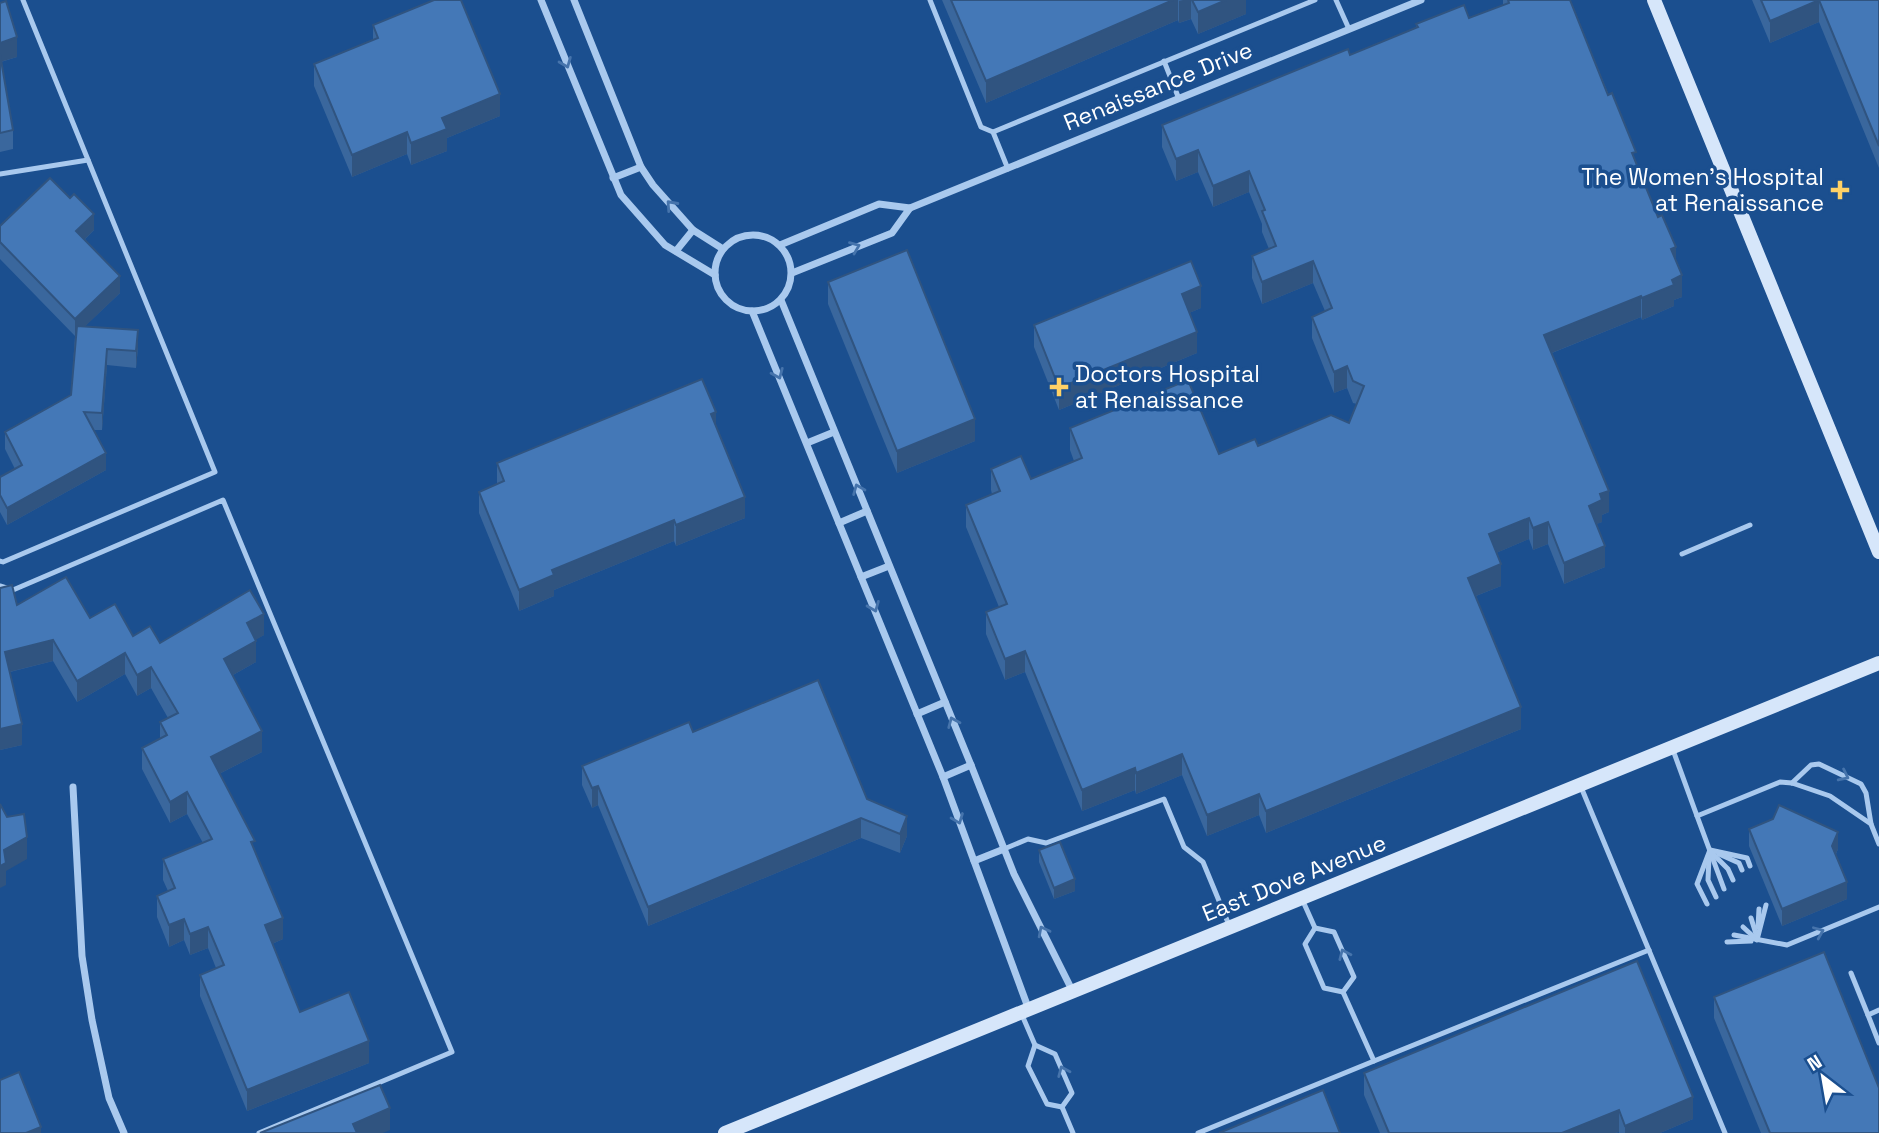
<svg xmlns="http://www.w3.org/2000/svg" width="1879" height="1133" font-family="'Space Grotesk',sans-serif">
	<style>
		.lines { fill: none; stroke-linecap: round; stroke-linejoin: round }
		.service { stroke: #a9c9ee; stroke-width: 5 }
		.minor { stroke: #a9c9ee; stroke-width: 7 }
		.secondary { stroke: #d6e6fa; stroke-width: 14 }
		.wall { fill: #3a679d }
		.shaded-wall { fill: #305480 }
		.building { fill: #4478b7; stroke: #305480; stroke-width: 2 }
		.oneway { stroke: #4674ac }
		.poi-dot { fill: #ffd166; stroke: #1b4f8f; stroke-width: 2.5 }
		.labels { text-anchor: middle; stroke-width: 7; stroke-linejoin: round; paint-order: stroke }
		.street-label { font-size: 23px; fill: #fff; stroke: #1b4f8f }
		.poi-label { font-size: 23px; fill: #fff; stroke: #1b4f8f; text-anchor: end }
	</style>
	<rect width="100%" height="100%" fill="#1b4f8f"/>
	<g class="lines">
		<g class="service">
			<polyline points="930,0 981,127 993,132 1315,0"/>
			<polyline points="1336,0 1349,29"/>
			<polyline points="1164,61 1179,99"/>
			<polyline points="993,132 1008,169"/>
			<polyline points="0,174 88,160"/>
			<polyline points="1682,554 1750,525"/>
			<polyline points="0,561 3,562 215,472 23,0"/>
			<polyline points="0,586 13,590 223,500 452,1052 259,1133"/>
			<polyline points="1673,750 1697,816 1780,782 1792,783 1830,796 1871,824 1879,844"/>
			<polyline points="1792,783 1811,765 1819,764 1861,784 1866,793 1871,824"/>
			<polyline points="1581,787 1725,1133"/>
			<polyline points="1697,816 1724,889"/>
			<polyline points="1004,849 1028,839 1046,843 1164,799 1184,847 1203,862 1229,925"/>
			<polyline points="1710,850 1747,858 1750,866"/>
			<polyline points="1712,853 1728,869 1733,880"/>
			<polyline points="1719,854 1739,863 1742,870"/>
			<polyline points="1709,857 1708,880 1716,897"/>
			<polyline points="1302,899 1315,928"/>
			<polyline points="1707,904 1697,884 1710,850"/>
			<polyline points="1751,918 1757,937"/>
			<polyline points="1743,927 1755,938"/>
			<polyline points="1758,927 1759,909"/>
			<polyline points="1315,928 1334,932 1354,977 1343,992"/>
			<polyline points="1315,928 1305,944 1324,988 1343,992"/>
			<polyline points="1734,935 1787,945 1879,907"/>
			<polyline points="1757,940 1766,905"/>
			<polyline points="1727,942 1751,941"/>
			<polyline points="1851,973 1868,1015"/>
			<polyline points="1879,1010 1868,1015 1879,1043"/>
			<polyline points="1022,1015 1035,1045 1028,1066 1047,1104 1062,1107"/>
			<polyline points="1035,1045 1055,1054 1072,1093 1062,1107"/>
			<polyline points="1374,1061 1649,950"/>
			<polyline points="1062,1107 1073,1133"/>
			<polyline points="1198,1133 1374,1061 1343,992"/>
		</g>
		<g class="minor">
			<polyline points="541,0 621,195 665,245 715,275"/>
			<polyline points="574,0 641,167 653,185 693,230 723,249"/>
			<polyline points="613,178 641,167"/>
			<polyline points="910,208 1421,0"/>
			<circle cx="753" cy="273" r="38"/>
			<polyline points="780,245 879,204 910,208 892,233 792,273"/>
			<polyline points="676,251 693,230"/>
			<polyline points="781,300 971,765 1014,874 1073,992"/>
			<polyline points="752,311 943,777 1029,1010"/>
			<polyline points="807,443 834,432"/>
			<polyline points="839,523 867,511"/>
			<polyline points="861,577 889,566"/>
			<polyline points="917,714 945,702"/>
			<polyline points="943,777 971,765"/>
			<polyline points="73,787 82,956 92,1020 109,1098 124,1133"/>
			<polyline points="974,861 1004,849"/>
		</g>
		<g class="secondary">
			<polyline points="1654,0 1879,552"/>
			<polyline points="725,1133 1879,663"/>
		</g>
	</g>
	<g class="wall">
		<polygon points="942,0 1246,0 1246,14 1198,34 1191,19 1179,23 1178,20 986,103"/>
		<polygon points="1503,0 1570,0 1676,260 1682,297 1674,300 1674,306 1642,320 1641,317 1552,353 1609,512 1602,515 1602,522 1596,524 1605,567 1564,584 1548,544 1533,550 1529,539 1496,553 1501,586 1476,596 1521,729 1266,833 1259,815 1207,836 1182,775 1136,794 1135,790 1082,811 1025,672 1005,680 986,634 986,612 999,607 966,527 966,505 992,494 991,490 991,469 1031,479 1074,461 1070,450 1070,428 1219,454 1349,423 1357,404 1353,403 1347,388 1334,393 1312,338 1312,317 1325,311 1313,283 1262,304 1252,278 1252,256 1269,249 1262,232 1262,224 1249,192 1213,207 1198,172 1176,181 1162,147 1162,125 1350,55 1416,28 1416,24 1469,18 1503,5"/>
		<polygon points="1752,0 1879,0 1879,168 1819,22 1770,43"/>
		<polygon points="0,3 17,57 1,62 13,130 13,149 0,152"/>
		<polygon points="373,25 500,116 447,138 447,151 411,165 407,154 352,177 314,86 314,64 373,40"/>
		<polygon points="0,226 94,230 85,239 120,293 85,326 138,347 136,368 107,365 102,430 93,430 106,470 7,525 0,512 0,477 15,469 5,449 5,432 71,395 75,336 0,259"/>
		<polygon points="828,282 975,441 897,473 828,304"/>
		<polygon points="1201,308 1189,313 1197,353 1059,410 1034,347 1034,325"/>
		<polygon points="716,427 745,518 676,546 674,541 554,590 554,596 519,611 479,513 479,492 497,485 497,463"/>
		<polygon points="17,605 90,618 133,636 160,643 264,635 256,639 256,662 233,675 262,752 219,774 255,850 283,939 272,944 300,1012 369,1063 247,1111 200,996 200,975 216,968 208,948 190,955 184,940 169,947 157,917 157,896 168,891 163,880 163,859 203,843 187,814 170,823 142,769 142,748 160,739 160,722 168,718 151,688 137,696 125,674 77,702 53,661 10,672 22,745 0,750"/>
		<polygon points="693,732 867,799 907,836 900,853 861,838 648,926 598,805 592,808 582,785 582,766"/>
		<polygon points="1749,829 1838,849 1836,854 1847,899 1782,926 1749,846"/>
		<polygon points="1039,850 1075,891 1054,899 1039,862"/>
		<polygon points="1714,997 1879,1133 1761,1133 1714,1018"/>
		<polygon points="1364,1073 1693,1119 1660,1133 1619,1133 1619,1132 1615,1133 1380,1133 1364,1095"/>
	</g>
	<g class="shaded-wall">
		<polygon points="1173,0 1178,0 1178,20 986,103 986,81"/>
		<polygon points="1183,0 1191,0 1191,19 1179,23 1179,1"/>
		<polygon points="1226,0 1246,0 1246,14 1198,34 1198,12"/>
		<polygon points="1819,0 1819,22 1770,43 1770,21"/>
		<polygon points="17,37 17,57 0,62 0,43"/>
		<polygon points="500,94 500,116 447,138 447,151 411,165 411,143 442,118"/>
		<polygon points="407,132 407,154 352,177 352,155"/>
		<polygon points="1198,150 1198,172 1176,181 1176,159"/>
		<polygon points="1249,171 1249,192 1213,207 1213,186"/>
		<polygon points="94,214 94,230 76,248 76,231"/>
		<polygon points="1676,247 1676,269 1671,249"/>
		<polygon points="1313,261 1313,283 1262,304 1262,282"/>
		<polygon points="1682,275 1682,297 1674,300 1674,306 1642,320 1642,298 1672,280"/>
		<polygon points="120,276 120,293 75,336 75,319"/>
		<polygon points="1201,286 1201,308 1182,316 1182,294"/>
		<polygon points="1641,296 1641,317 1544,356 1544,335"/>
		<polygon points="138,330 138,347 136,368 136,351"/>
		<polygon points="1197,332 1197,353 1059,410 1059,388"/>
		<polygon points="107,349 107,365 102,430 102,413"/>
		<polygon points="1347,366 1347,388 1334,393 1334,372"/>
		<polygon points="716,412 716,433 711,414"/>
		<polygon points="975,419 975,441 897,473 897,451"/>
		<polygon points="106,453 106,470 7,525 7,508"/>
		<polygon points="1609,491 1609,512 1602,515 1602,522 1589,527 1589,506 1600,494"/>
		<polygon points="745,497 745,518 676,546 676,525"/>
		<polygon points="1529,518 1529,539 1489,556 1489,534"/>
		<polygon points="674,520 674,541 554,590 554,596 519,611 519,590 552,570"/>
		<polygon points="1548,522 1548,544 1533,550 1533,528"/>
		<polygon points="1605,546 1605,567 1564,584 1564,563"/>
		<polygon points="1501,564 1501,586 1468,599 1468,578"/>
		<polygon points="264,614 264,635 247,645 247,623"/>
		<polygon points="53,640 53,661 5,673 5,652"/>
		<polygon points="256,641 256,662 224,680 224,659"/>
		<polygon points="1025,651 1025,672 1005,680 1005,659"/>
		<polygon points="125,653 125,674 77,702 77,681"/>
		<polygon points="151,667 151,688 137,696 137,675"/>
		<polygon points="1521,707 1521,729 1266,833 1266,811"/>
		<polygon points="22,724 22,745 0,750 0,729"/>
		<polygon points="262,731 262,752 211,778 211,757"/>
		<polygon points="1182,754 1182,775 1136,794 1136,773"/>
		<polygon points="1135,768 1135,790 1082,811 1082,790"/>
		<polygon points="598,786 598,805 592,808 592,788"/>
		<polygon points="187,792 187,814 170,823 170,802"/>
		<polygon points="1259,794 1259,815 1207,836 1207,815"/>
		<polygon points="907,816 907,836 900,853 900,834"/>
		<polygon points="861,818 861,838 648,926 648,907"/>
		<polygon points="1838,832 1838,849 1832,863 1832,846"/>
		<polygon points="27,837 27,859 6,871 6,885 0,888 0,866 4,850"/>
		<polygon points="1075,879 1075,891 1054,899 1054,888"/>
		<polygon points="1847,882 1847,899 1782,926 1782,909"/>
		<polygon points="283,918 283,939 265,947 265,925"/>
		<polygon points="184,919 184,940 169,947 169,925"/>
		<polygon points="208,927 208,948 190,955 190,934"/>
		<polygon points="369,1041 369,1063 247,1111 247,1090"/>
		<polygon points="1693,1097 1693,1119 1660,1133 1625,1133 1625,1126"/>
		<polygon points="390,1108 390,1130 383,1133 353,1133 353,1124"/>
		<polygon points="1619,1110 1619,1132 1615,1133 1562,1133"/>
		<polygon points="41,1127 41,1133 26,1133"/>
	</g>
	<g class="building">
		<polygon points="434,0 461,0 500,94 442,118 447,129 411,143 407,132 352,155 314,64 378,38 373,25"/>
		<polygon points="951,0 1173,0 986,81"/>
		<polygon points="1192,0 1226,0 1198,12"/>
		<polygon points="1508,0 1570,0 1608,95 1612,93 1636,152 1632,153 1658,217 1662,215 1676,247 1671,249 1682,275 1672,280 1674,285 1642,298 1641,296 1544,335 1609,491 1600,494 1602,500 1589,506 1605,546 1564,563 1548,522 1533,528 1529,518 1489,534 1501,564 1468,578 1521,707 1266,811 1259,794 1207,815 1182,754 1136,773 1135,768 1082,790 1025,651 1005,659 986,612 1007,604 966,505 1000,491 991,469 1021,456 1031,479 1082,458 1070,428 1188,380 1219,454 1255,439 1258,446 1331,415 1349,423 1364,386 1353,381 1347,366 1334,372 1312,317 1332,308 1313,261 1262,282 1252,256 1276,246 1262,211 1265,210 1249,171 1213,186 1198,150 1176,159 1162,125 1348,49 1350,55 1418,27 1416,24 1464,5 1469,18 1509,3"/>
		<polygon points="1761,0 1879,0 1879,146 1819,0 1770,21"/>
		<polygon points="6,1 17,37 0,43 0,3"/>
		<polygon points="0,54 13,130 0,133"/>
		<polygon points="50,178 70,198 74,194 94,214 76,231 120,276 75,319 0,242 0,226"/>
		<polygon points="907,250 975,419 897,451 828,282"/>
		<polygon points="1191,261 1201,286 1182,294 1197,332 1059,388 1034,325"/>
		<polygon points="77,326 138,330 136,351 107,349 102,413 84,412 106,453 7,508 0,495 0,477 22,465 5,432 71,395"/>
		<polygon points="702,379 716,412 711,414 745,497 676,525 674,520 552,570 554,575 519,590 479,492 504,481 497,463"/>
		<polygon points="66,577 90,618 115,604 133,636 150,626 160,643 250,590 264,614 247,623 256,641 224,659 262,731 211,757 255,841 251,842 283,918 265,925 300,1012 349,992 369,1041 247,1090 200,975 224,965 208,927 190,934 184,919 169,925 157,896 175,888 163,859 212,839 187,792 170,802 142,748 167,735 160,722 178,713 151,667 137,675 125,653 77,681 53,640 5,652 22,724 0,729 0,588 12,585 17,605"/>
		<polygon points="818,680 867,799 907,816 900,834 861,818 648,907 598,786 592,788 582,766 689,722 693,732"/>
		<polygon points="0,804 7,817 24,814 27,837 4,850 6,863 0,866"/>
		<polygon points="1779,805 1838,832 1832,846 1847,882 1782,909 1749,829 1773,819"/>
		<polygon points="1060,842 1075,879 1054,888 1039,850"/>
		<polygon points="1824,952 1879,1088 1879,1133 1770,1133 1714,997"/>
		<polygon points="1637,961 1693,1097 1625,1126 1619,1110 1562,1133 1389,1133 1364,1073"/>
		<polygon points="19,1072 41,1127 26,1133 0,1133 0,1080"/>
		<polygon points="380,1085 390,1108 353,1124 357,1133 260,1133"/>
		<polygon points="1323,1090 1340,1133 1219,1133"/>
	</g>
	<defs><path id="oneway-chevron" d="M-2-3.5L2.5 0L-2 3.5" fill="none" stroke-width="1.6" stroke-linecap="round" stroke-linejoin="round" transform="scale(1.75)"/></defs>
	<g class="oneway">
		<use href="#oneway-chevron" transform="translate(566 63) rotate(68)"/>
		<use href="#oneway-chevron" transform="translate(671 205) rotate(-132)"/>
		<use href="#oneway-chevron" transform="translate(855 247) rotate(-22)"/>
		<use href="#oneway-chevron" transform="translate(778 374) rotate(67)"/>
		<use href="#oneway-chevron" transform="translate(858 489) rotate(-112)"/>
		<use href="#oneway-chevron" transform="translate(874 607) rotate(68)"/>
		<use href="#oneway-chevron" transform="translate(953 722) rotate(-113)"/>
		<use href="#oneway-chevron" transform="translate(1844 776) rotate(26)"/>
		<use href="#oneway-chevron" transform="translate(958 819) rotate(69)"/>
		<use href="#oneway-chevron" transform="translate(1043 931) rotate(-117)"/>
		<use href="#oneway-chevron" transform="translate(1819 932) rotate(-23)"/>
		<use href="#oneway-chevron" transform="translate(1344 954) rotate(-114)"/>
		<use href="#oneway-chevron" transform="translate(1063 1071) rotate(-113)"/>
	</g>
	<g class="poi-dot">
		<path d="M1836.5 179.5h7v7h7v7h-7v7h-7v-7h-7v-7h7z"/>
		<path d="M1055.5 376.5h7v7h7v7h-7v7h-7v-7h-7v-7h7z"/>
	</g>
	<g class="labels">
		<g class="street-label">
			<text transform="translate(1158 86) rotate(-22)" y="8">Renaissance Drive</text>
			<text transform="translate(1294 878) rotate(-22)" y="8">East Dove Avenue</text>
		</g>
		<g class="poi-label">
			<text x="1824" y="185">The Women's Hospital<tspan x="1824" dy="26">at Renaissance</tspan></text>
			<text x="1075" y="382" text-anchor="start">Doctors Hospital<tspan x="1075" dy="26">at Renaissance</tspan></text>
		</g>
	</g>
	<g transform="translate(1823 1077) rotate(329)" stroke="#1b4f8f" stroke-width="5" paint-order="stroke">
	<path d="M0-5L12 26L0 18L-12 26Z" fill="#ffffff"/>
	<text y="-10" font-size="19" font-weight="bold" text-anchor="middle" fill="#ffffff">N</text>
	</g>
</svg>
